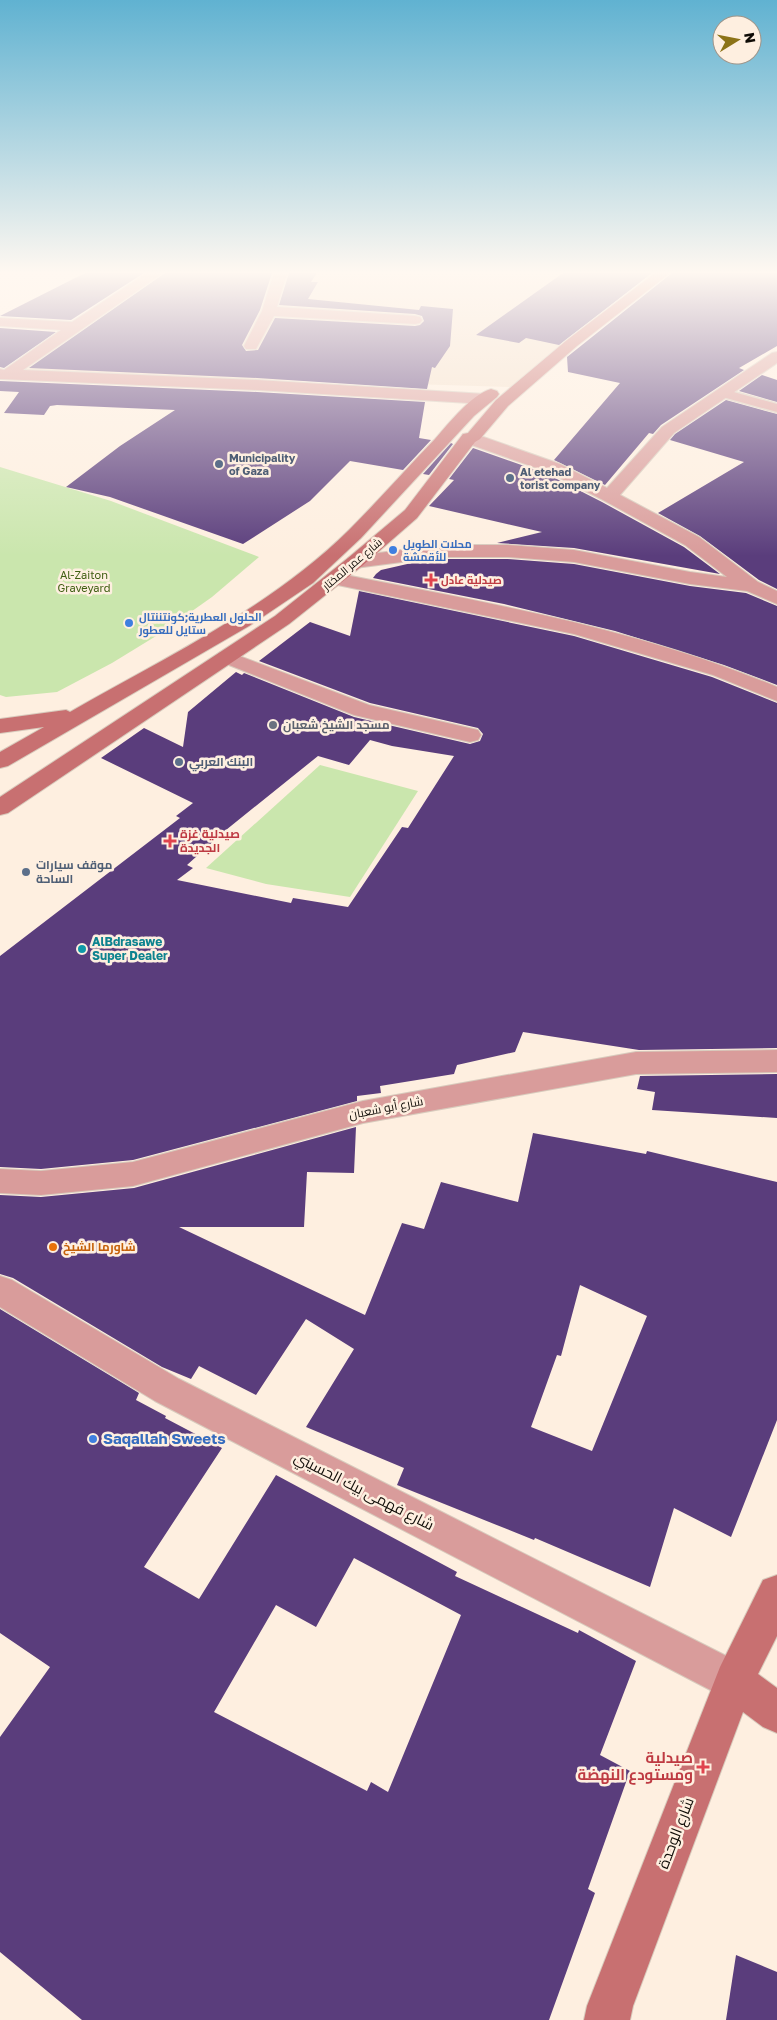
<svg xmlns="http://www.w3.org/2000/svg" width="777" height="2020" font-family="'Golos Text',Cairo,sans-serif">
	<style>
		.built { fill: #f4e0cc }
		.green { fill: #cae6ad }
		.building { fill: #5a3d7c; fill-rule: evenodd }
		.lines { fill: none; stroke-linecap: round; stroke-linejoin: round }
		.lane-casing { stroke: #d8cbbd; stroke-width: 3 }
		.street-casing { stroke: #d8cbbd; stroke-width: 2 }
		.secondary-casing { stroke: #d8cbbd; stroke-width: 2 }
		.lane { fill: #d99c9b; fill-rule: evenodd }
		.street { fill: #d99c9b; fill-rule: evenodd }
		.secondary { fill: #c87071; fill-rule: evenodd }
		.service-dot { fill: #5c6f8a; stroke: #feefe0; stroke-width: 2 }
		.shop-dot { fill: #3f7fe0; stroke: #feefe0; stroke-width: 2 }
		.health-dot { fill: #e0444e; stroke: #feefe0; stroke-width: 2 }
		.worship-dot { fill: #6b7280; stroke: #feefe0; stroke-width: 2 }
		.culture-dot { fill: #0f9aa8; stroke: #feefe0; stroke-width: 2 }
		.food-dot { fill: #e8710a; stroke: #feefe0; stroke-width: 2 }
		.labels { text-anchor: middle; stroke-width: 5; stroke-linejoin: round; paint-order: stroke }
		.far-service-label { font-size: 11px; font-weight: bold; fill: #4e5e75; stroke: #feefe0; text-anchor: start }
		.far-shop-label { font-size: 11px; font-weight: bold; fill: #366cbe; stroke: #feefe0; text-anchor: start }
		.far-street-label { font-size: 11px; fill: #0f0b06; stroke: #feefe0 }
		.far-park-label { font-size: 11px; fill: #405f13; stroke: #feefe0 }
		.far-health-label { font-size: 11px; font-weight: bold; fill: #be3a42; stroke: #feefe0; text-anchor: start }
		.worship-label { font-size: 12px; font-weight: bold; fill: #5b616d; stroke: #feefe0; text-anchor: start }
		.service-label { font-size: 12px; font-weight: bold; fill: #4e5e75; stroke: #feefe0; text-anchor: start }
		.health-label { font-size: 12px; font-weight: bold; fill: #be3a42; stroke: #feefe0; text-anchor: start }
		.culture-label { font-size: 12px; font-weight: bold; fill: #0d838f; stroke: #feefe0; text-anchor: start }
		.street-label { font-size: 12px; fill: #0f0b06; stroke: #feefe0 }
		.food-label { font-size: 12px; font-weight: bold; fill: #c56008; stroke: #feefe0; text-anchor: start }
		.near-shop-label { font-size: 15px; font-weight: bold; fill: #366cbe; stroke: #feefe0; text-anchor: start }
		.near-street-label { font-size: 15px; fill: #0f0b06; stroke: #feefe0 }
		.near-health-label { font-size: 15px; font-weight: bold; fill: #be3a42; stroke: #feefe0; text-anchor: end }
	</style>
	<rect width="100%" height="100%" fill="#feefe0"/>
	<polygon class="built" points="164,273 640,273 512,387 15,372"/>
	<g class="green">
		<polygon points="0,467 111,501 259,557 212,597 161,633 112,663 57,692 6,697 0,695"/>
		<polygon points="320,765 418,791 350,897 266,884 206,868"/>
	</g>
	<g class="building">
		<polygon points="85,273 144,273 71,320 0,316"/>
		<polygon points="165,273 272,273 260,310 242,345 246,351 258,350 275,318 415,326 420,325 424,321 422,316 415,314 279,305 289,273 317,273 311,282 318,282 308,299 419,310 421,306 453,309 450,346 435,368 432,367 427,389 257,378 29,368"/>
		<polygon points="563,273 652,273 559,345 526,338 519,343 476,335"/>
		<polygon points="672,273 777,273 777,346 739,368 744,370 661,425 653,434 649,433 605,485 554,460 620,383 568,372 567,357"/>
		<polygon points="0,328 56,332 4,368 0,367"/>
		<polygon points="762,375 777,380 777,402 739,391"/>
		<polygon points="0,381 257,392 425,402 419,438 431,440 403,470 350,461 310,501 243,544 110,497 66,487 120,446 175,410 57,405 50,406 44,415 4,413 19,392 0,391"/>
		<polygon points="726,400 777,414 777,589 759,580 700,536 658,513 744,462 670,440 675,434"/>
		<polygon points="451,443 453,444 429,475 423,474"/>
		<polygon points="473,448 547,474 602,502 684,547 720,574 574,548 497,543 542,532 429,506 454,480 449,479"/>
		<polygon points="441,559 508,559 574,564 690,586 746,593 777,606 777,685 724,665 615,631 504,604 373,578 376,574 381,570 416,562"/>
		<path d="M359,591L574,636L712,677L777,703V1048L639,1050L523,1032L515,1052L457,1065L454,1074L380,1086L381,1093L357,1096V1101L133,1160L41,1169L0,1167V956L180,818L176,816L193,803L101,758L144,728L183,747L188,712L236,672L242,675L244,673L354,717L470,744L480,741L483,734L478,728L370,703L259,661L310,622L350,636ZM370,740L392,746L454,756L408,828L402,827L348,907L293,898L291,903L177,880L193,868L187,865L226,830L318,756L349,765Z"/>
		<polygon points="777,1074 777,1118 652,1110 655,1092 637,1089 640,1076"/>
		<path d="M356,1127L354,1173L307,1172L304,1227H179L365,1315L402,1223L424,1229L441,1182L518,1202L533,1133L646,1154L647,1151L777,1182V1420L731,1537L674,1508L650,1587L535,1538L534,1540L397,1485L404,1468L306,1427L354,1349L306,1319L256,1395L199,1366L191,1379L162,1367L13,1278L0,1274V1195L41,1197L134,1188ZM580,1285L647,1316L592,1451L531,1427L557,1355L561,1356Z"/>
		<path d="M0,1309L139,1393L136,1400L166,1416L165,1418L222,1448L144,1567L199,1599L276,1475L457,1572L455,1576L578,1633L579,1630L636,1661L600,1755L630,1771L588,1889L595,1893L549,2020H82L0,1952V1737L50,1667L0,1633ZM354,1558L461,1615L388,1792L371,1782L367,1791L214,1712L276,1605L316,1627Z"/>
		<polygon points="736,1955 777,1972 777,2020 726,2020"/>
	</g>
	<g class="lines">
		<g class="lane-casing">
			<polygon id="lane" points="723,389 777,404 777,412 719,396 717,393"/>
		</g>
		<g class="street-casing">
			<g id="street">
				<polygon points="147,273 163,273 23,370 257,380 485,394 491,396 493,399 491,402 485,404 257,390 0,379 0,369 4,370 61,330 0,326 0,318 72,322"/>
				<polygon points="274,273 287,273 277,307 415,316 420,317 422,320 420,323 415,324 274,316 256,349 246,349 244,346 262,311"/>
				<polygon points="777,352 777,363 674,433 620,495 699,537 758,582 777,591 777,604 747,591 690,584 574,562 508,557 441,557 355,568 348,566 346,562 348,558 355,556 441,545 508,545 574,550 690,572 727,577 685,545 603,500 548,472 463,442 461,438 463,434 475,434 560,464 607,488 662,427 772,353"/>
				<path d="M335,573C484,602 636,628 777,687V701L713,675L574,634L328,583L325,579L328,575Z"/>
				<polygon points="226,651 369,705 478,730 481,735 478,740 470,742 354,715 219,661 216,657 219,653"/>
				<polygon points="777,1050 777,1072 636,1074 363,1123 133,1186 41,1195 0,1193 0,1169 41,1171 133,1162 363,1101 636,1052"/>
				<polygon points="0,1276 12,1280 179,1379 748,1667 754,1681 748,1695 734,1701 720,1695 155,1401 0,1307"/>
			</g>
		</g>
		<g class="secondary-casing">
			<g id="secondary">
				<polygon points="655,273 670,273 577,346 508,406 480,439 475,442 417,518 362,566 289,624 8,813 0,815 0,797 275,616 348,558 405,510 463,434 468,433 496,400 567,340"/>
				<path d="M491,389L497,391L499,394L497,397L474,416L361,538L313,583L249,626L8,766L0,768V752L44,727L0,733V719L66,710L70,712C166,657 270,608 349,530C378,501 406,469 435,439C448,424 472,394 491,389Z"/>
				<polygon points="777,1575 777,1636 758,1674 777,1688 777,1733 763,1727 743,1712 633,2006 630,2020 584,2020 587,2006 720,1667 763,1580"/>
			</g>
		</g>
		<use href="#lane" class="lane"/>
		<use href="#street" class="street"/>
		<use href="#secondary" class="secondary"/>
	</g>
	<linearGradient id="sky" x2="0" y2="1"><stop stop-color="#60b2d1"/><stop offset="0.49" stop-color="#fff8f1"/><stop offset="1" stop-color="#fff8f1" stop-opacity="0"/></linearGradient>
	<rect width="777" height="556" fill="url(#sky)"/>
	<g class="service-dot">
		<circle cx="219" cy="464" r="5"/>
		<circle cx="510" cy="478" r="5"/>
		<circle cx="179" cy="762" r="5"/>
		<circle cx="26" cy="872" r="5"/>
	</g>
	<g class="shop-dot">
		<circle cx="393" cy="550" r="5"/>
		<circle cx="129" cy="623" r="5"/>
		<circle cx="93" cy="1439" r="5"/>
	</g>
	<g class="health-dot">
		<path d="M428.5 572.5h5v5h5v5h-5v5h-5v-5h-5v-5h5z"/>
		<path d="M167.5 833.5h5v5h5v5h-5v5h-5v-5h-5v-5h5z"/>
		<path d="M700.5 1759.5h5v5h5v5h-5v5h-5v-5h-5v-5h5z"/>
	</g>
	<circle class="worship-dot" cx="273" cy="725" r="5"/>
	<circle class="culture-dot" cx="82" cy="949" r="5"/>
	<circle class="food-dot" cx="53" cy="1247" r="5"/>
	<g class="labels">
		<g class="far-service-label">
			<text x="229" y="462">Municipality<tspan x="229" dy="13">of Gaza</tspan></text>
			<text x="520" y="476">Al etehad<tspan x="520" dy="13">torist company</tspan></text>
		</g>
		<g class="far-shop-label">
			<text x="403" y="548">محلات الطويل<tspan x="403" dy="13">للأقمشة</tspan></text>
			<text x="139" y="621">الحلول العطرية;كونتننتال<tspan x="139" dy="13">ستايل للعطور</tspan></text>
		</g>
		<g class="far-street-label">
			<text transform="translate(352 564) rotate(-40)" y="4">شارع عمر المختار</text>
		</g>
		<g class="far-park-label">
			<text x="84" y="579">Al-Zaiton<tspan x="84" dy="13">Graveyard</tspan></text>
		</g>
		<g class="far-health-label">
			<text x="441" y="584">صيدلية عادل</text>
		</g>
		<g class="worship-label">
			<text x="283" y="729">مسجد الشيخ شعبان</text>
		</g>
		<g class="service-label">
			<text x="189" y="766">البنك العربي</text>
			<text x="36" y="869">موقف سيارات<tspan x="36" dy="14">الساحة</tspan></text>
		</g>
		<g class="health-label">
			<text x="180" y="838">صيدلية غزة<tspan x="180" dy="14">الجديدة</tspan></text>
		</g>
		<g class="culture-label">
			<text x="92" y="946">AlBdrasawe<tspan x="92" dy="14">Super Dealer</tspan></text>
		</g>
		<g class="street-label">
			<text transform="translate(386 1108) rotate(-11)" y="4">شارع أبو شعبان</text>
		</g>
		<g class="food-label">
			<text x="63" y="1251">شاورما الشيخ</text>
		</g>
		<g class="near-shop-label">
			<text x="103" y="1444">Saqallah Sweets</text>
		</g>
		<g class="near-street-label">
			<text transform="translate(364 1491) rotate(27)" y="5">شارع فهمى بيك الحسيني</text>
			<text transform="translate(676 1833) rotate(-69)" y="5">شارع الوحدة</text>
		</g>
		<g class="near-health-label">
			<text x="693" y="1763">صيدلية<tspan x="693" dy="17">ومستودع النهضة</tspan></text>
		</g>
	</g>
	<g transform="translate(737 40) rotate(80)"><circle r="24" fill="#feefe0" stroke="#9e9489"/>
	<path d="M0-4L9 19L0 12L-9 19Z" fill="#8c7317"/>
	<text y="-8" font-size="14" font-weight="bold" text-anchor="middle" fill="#0f0b06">N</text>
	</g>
</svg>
